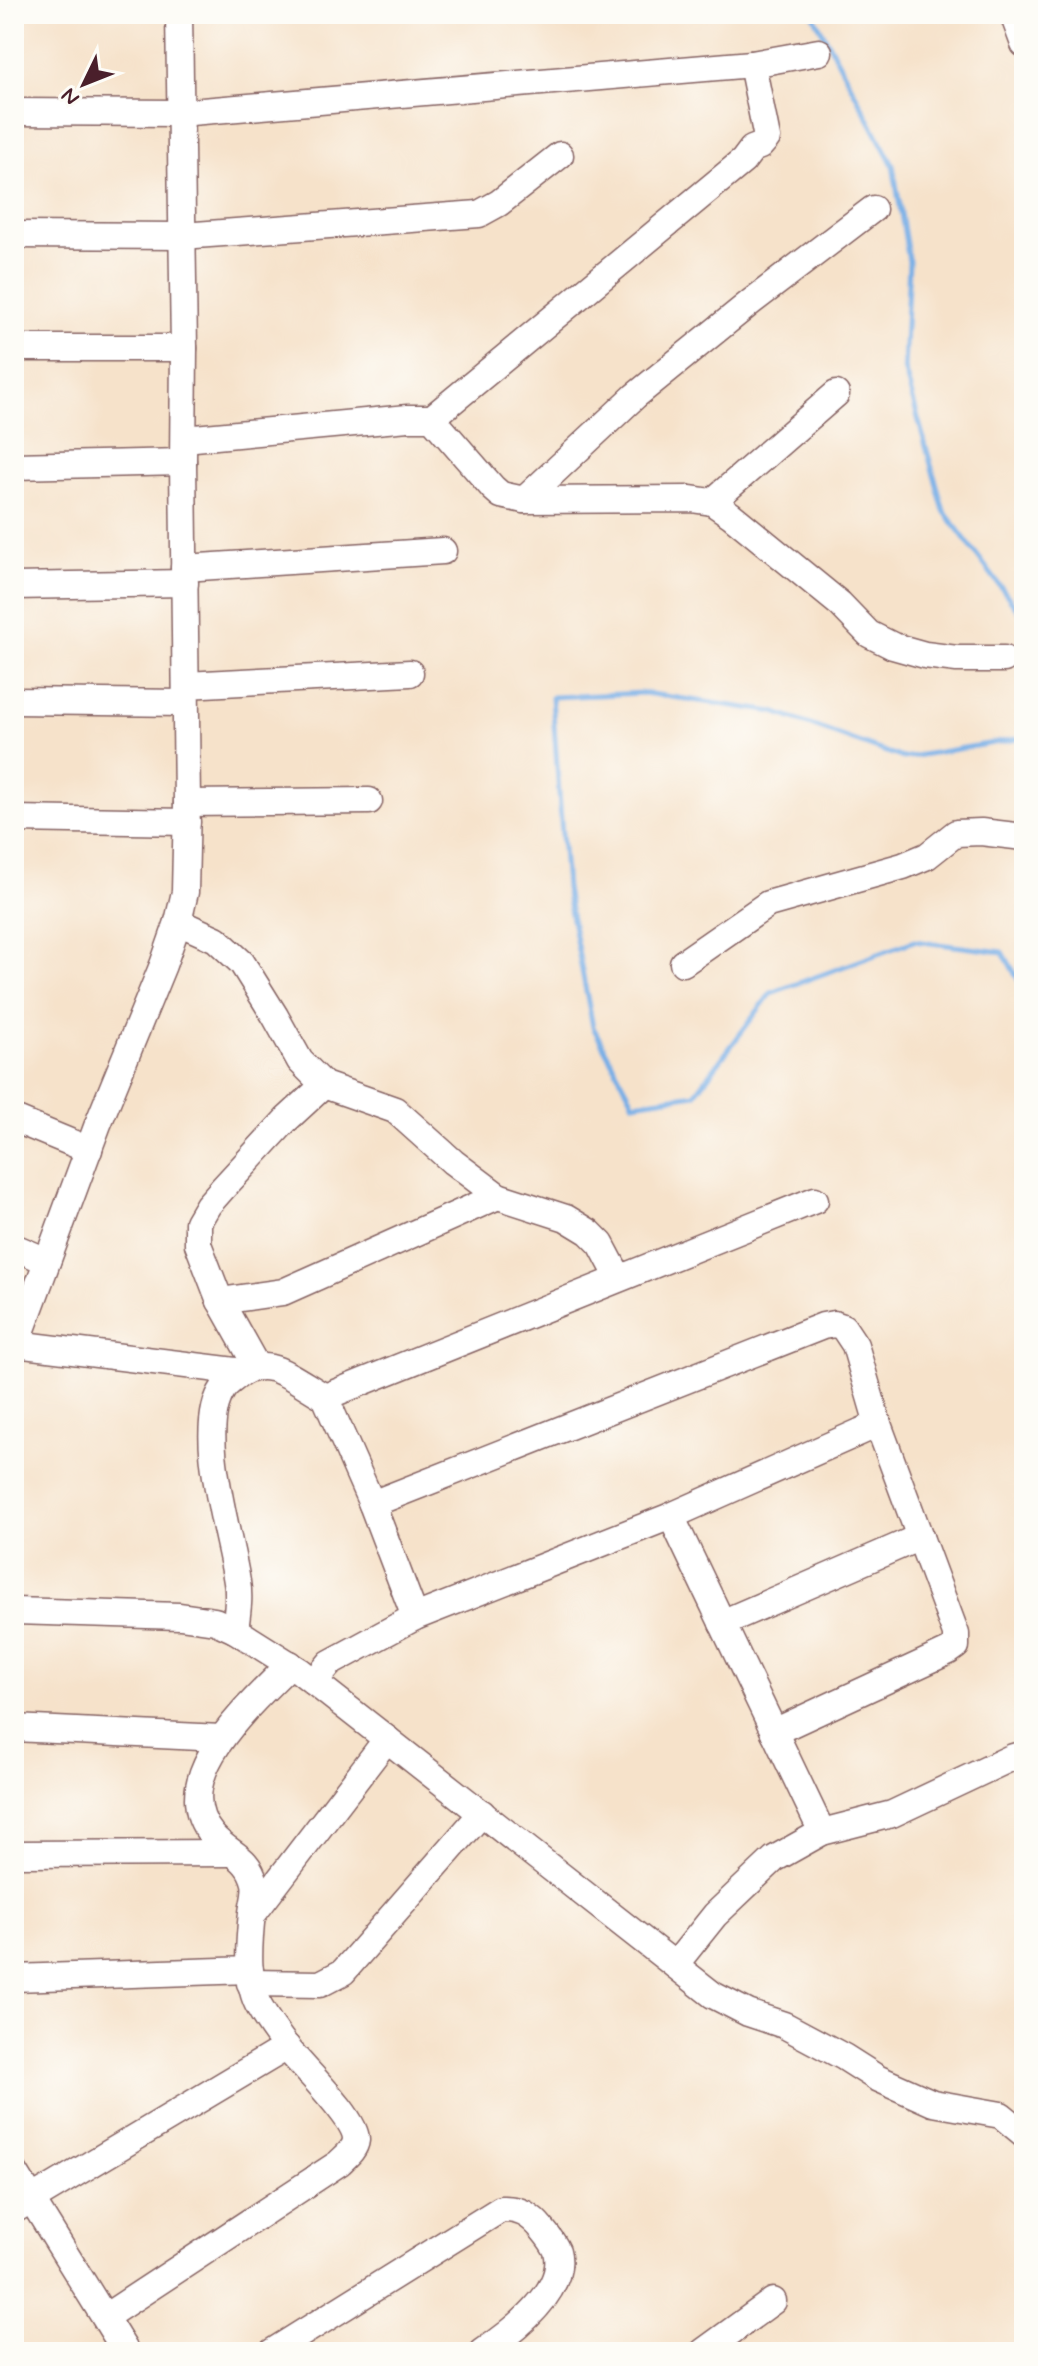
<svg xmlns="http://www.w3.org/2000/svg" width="1038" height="2366" font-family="Mynerve,sans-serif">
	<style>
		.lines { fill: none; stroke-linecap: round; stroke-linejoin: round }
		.stream { stroke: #77aee6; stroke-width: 5 }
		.minor-casing { stroke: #866363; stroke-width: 29 }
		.minor { stroke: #fff; stroke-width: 26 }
	</style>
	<rect width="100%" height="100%" fill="#fdfcf7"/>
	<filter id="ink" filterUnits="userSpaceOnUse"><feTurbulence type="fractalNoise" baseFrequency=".0125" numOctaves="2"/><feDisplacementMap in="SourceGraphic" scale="16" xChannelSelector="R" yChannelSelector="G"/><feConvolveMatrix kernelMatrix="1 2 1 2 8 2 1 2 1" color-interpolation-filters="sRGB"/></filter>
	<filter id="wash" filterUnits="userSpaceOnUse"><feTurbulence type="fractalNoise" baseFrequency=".006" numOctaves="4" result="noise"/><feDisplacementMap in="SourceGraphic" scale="32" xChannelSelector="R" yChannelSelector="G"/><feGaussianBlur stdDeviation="1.8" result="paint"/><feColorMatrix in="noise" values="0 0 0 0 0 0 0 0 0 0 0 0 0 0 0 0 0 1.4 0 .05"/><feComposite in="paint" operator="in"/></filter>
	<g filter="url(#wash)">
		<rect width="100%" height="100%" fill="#f6e2ca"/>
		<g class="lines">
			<g class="stream">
				<polyline points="813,14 893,165 909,262 904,368 944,511 1024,618"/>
				<polyline points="1024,738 903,758 774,712 644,693 552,697 566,889 593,1027 634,1103 695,1094 771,993 914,941 1003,952 1024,990"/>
			</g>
		</g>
	</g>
	<g filter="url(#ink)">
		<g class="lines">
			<g class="minor-casing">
				<g id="minor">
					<polyline points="1013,14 1024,44"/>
					<polyline points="14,112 179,113 752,64 819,52"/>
					<polyline points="14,235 182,236 479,214 499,203 560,155"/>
					<polyline points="14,348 184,348"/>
					<polyline points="432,418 743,161 752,149 760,146 767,138 752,64"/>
					<polyline points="184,439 408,418 432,418 493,488 501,495 524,500 691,499 712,502 731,515 840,604 869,634 893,646 925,655 957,659 1004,659"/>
					<polyline points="14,466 183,462"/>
					<polyline points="524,500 635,396 751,302 873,209"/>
					<polyline points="712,502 836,394"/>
					<polyline points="184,568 443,551"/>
					<polyline points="14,586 185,583"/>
					<polyline points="186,685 410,673"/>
					<polyline points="14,701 185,703"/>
					<polyline points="187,803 369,801"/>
					<polyline points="14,819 187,822"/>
					<polyline points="178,922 216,939 242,963 275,1016 300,1061 324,1085 395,1110 453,1162 498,1196 566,1218 589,1232 601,1244 619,1278"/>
					<polyline points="683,963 768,904 903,866 927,856 956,833 981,832 1024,837"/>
					<polyline points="14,1119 89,1150"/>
					<polyline points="14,1247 47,1261"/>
					<polyline points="220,1301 283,1292 498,1196"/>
					<polyline points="16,1344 243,1372"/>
					<polyline points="14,1351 98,1124 163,965 178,922 185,892 187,803 183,462 184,348 179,14"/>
					<polyline points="257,1367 220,1301 198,1244 198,1222 208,1205 223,1188 286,1120 324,1085"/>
					<polyline points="325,1397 372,1504 415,1617"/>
					<polyline points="372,1504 823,1326 834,1324 843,1327 855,1345 878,1424 956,1634 956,1646 949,1651 774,1732"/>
					<polyline points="671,1516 822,1832"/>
					<polyline points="14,1611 180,1616 215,1621 235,1630 300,1671 713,1995 748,2013 784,2025 844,2057 877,2078 933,2103 1001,2115 1024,2134"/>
					<polyline points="722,1623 920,1537"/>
					<path d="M235,1630C237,1614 240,1598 237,1582C230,1534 195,1430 223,1389C226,1384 232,1380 236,1377C246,1369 258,1365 271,1368C286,1371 310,1389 325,1397L815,1200"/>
					<polyline points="314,1682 330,1663 415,1617 671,1516 878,1424"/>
					<polyline points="14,1728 221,1738"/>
					<polyline points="14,1854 232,1853"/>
					<polyline points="253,1914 387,1739"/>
					<polyline points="675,1965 715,1915 774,1859 822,1832 892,1814 1013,1757 1024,1755"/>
					<polyline points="14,1978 250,1970"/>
					<polyline points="250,1983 320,1984 343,1972 482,1813"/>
					<polyline points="14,2171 126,2352"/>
					<polyline points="14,2210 287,2047"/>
					<path d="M105,2317L339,2163C345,2157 355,2150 356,2140C357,2119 302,2067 288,2049C278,2036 268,2022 260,2008C245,1984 249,1941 252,1913C253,1903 257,1894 255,1883C248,1855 229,1855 212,1835C164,1777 253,1703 290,1664"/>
					<path d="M272,2352L501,2209C520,2208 531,2215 543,2230C548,2236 554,2244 557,2251C568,2291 511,2333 483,2352"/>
					<polyline points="703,2352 773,2301"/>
				</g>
			</g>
			<use href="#minor" class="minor"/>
		</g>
	</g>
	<rect width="1038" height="2366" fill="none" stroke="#fdfcf7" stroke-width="48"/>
	<g transform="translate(84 84) rotate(227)" stroke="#fdfcf7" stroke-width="6" paint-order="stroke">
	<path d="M0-6L14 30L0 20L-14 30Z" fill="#4a1f2b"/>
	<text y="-12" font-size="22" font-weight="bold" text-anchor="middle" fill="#4a1f2b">N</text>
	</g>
</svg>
